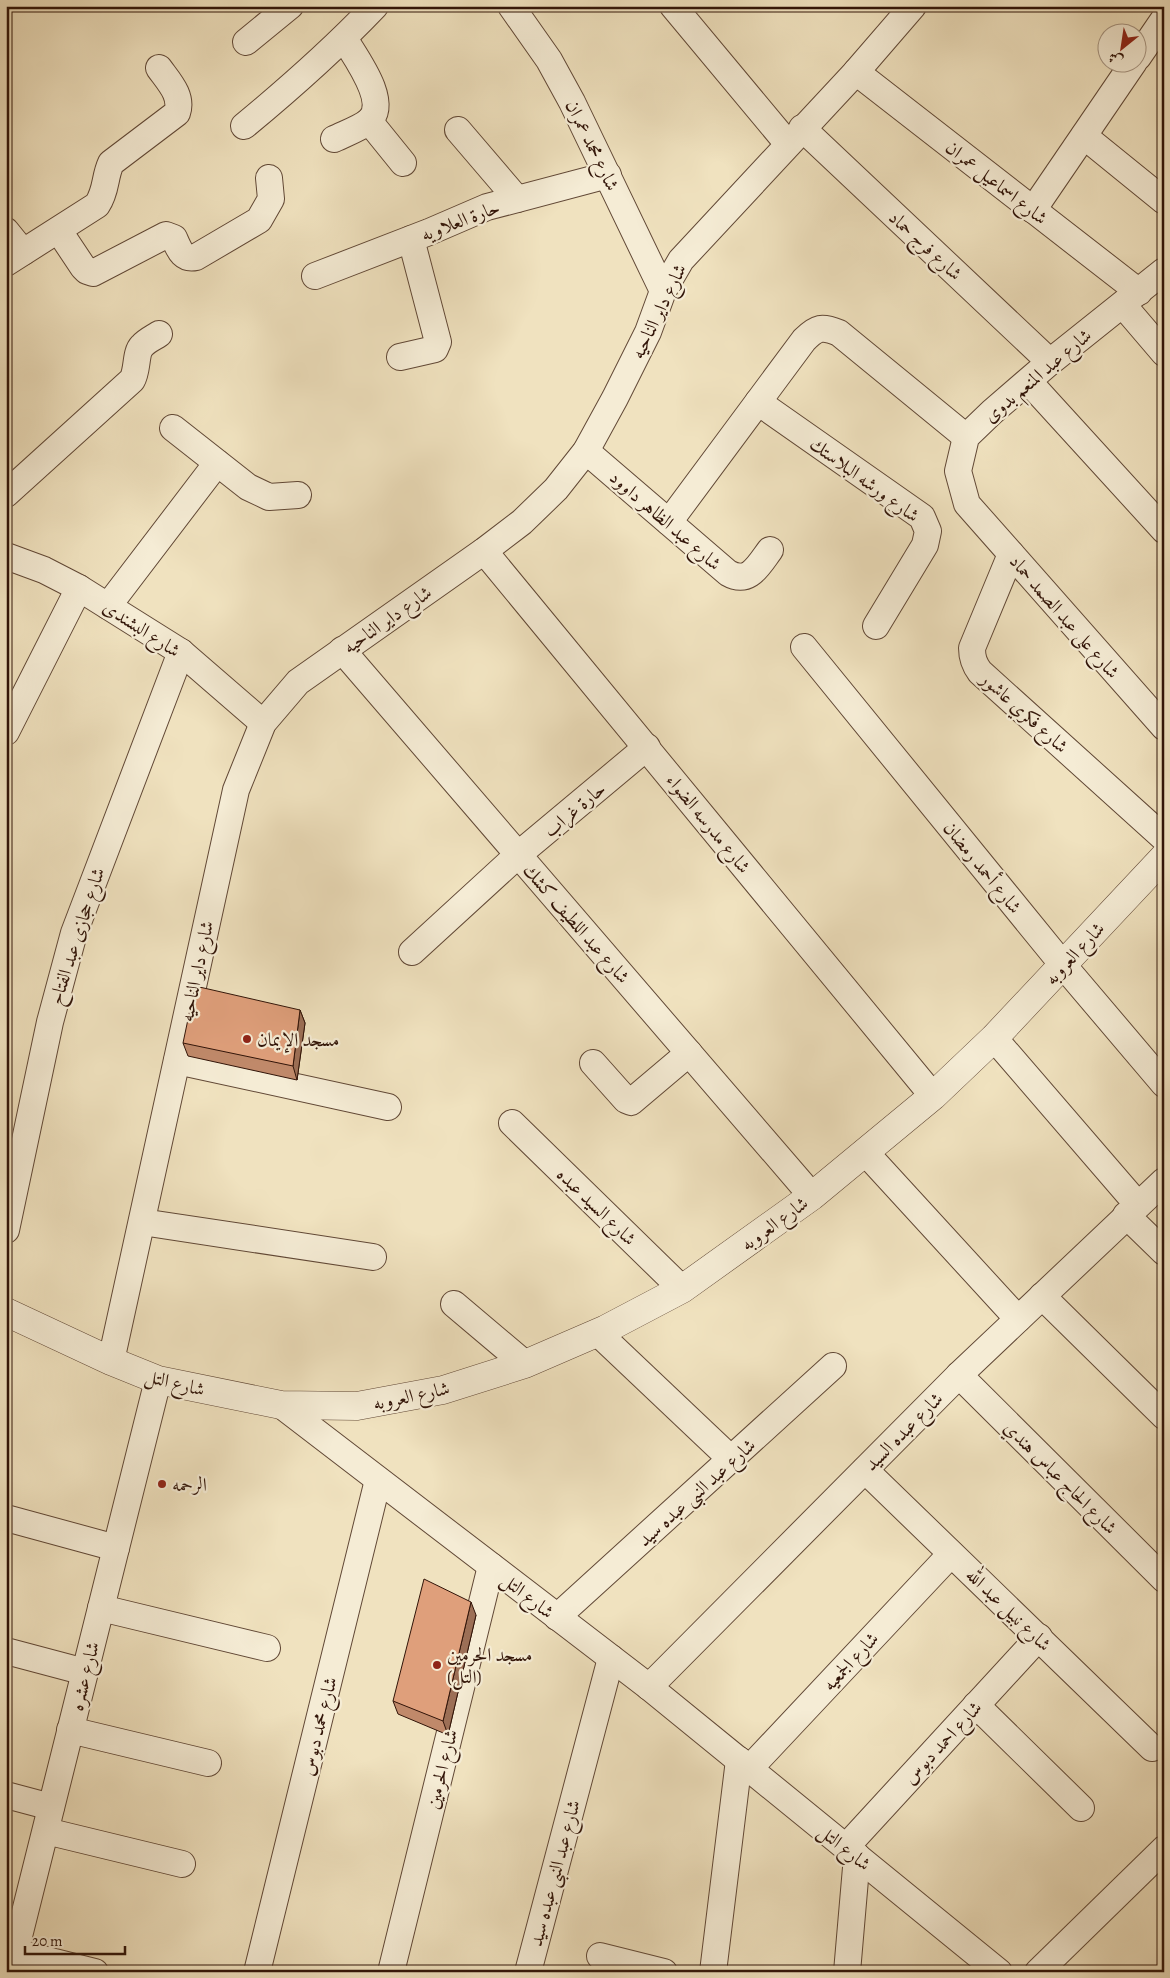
<svg xmlns="http://www.w3.org/2000/svg" width="1170" height="1978" font-family="Alegreya,Amiri,serif">
	<style>
		.lines { fill: none; stroke-linecap: round; stroke-linejoin: round }
		.minor-casing { stroke: #614836; stroke-width: 28 }
		.tertiary-casing { stroke: #614836; stroke-width: 29 }
		.minor { stroke: #f5ecd5; stroke-width: 26 }
		.tertiary { stroke: #f5ecd5; stroke-width: 28 }
		.wall { fill: #c0896a; stroke: #311408 }
		.shaded-wall { fill: #9c6f56; stroke: #311408 }
		.building { fill: #df9f7b; stroke: #311408 }
		.poi-dot { fill: #8f2418; stroke: #f5ecd5; stroke-width: 2 }
		.labels { text-anchor: middle; stroke-width: 4.5; stroke-linejoin: round; paint-order: stroke }
		.street-label { font-size: 19px; fill: #311408; stroke: #f5ecd5 }
		.poi-label { font-size: 19px; fill: #311408; stroke: #f5ecd5; text-anchor: start }
	</style>
	<rect width="100%" height="100%" fill="#f0e2bf"/>
	<filter id="stains"><feTurbulence type="fractalNoise" baseFrequency=".004" numOctaves="4"/><feColorMatrix values="0 0 0 0 .2 0 0 0 0 .09 0 0 0 0 .02 0 0 0 .5 -.17"/></filter>
	<radialGradient id="worn" r=".72"><stop offset=".6" stop-color="#630" stop-opacity="0"/><stop offset="1" stop-color="#630" stop-opacity=".3"/></radialGradient>
	<g class="lines">
		<g class="minor-casing">
			<g id="minor">
				<polyline points="511,6 549,60 572,102 663,291"/>
				<polyline points="673,6 788,144"/>
				<polyline points="246,42 290,6"/>
				<polyline points="1138,57 1164,19"/>
				<polyline points="856,72 1139,292"/>
				<polyline points="369,121 403,163"/>
				<path d="M244,126C290,88 334,49 375,6"/>
				<polyline points="802,128 1050,362"/>
				<polyline points="458,130 517,199"/>
				<polyline points="1084,136 1164,201"/>
				<path d="M334,139C344,134 361,128 369,121C390,102 355,57 344,38"/>
				<polyline points="1033,210 1134,62"/>
				<polyline points="6,231 23,252"/>
				<path d="M59,231L83,267L87,271L93,273L166,235L174,238C179,249 182,260 196,257L259,220L271,199L269,178"/>
				<path d="M6,263L97,205C107,190 104,178 111,163L177,113C183,96 169,82 159,68"/>
				<polyline points="1164,271 1050,362 992,412 966,437 958,471 967,504 1164,727"/>
				<polyline points="315,276 429,232 487,207 608,175"/>
				<polyline points="1123,305 1164,353"/>
				<polyline points="400,357 435,349 438,342 411,239"/>
				<polyline points="1029,382 1164,530"/>
				<polyline points="758,402 922,517 928,531 925,545 876,626"/>
				<polyline points="173,428 248,487 269,497 298,495"/>
				<path d="M586,451L728,573C749,585 758,566 770,550"/>
				<path d="M6,494L132,380C138,370 135,353 142,346C146,341 153,338 159,334"/>
				<path d="M669,522L804,340C817,327 822,326 839,333L966,437"/>
				<polyline points="484,551 933,1096"/>
				<path d="M1011,554L972,648C972,658 974,664 980,672L1164,838"/>
				<polyline points="6,556 44,570 79,588 181,652 263,723"/>
				<polyline points="108,606 217,463"/>
				<polyline points="804,647 1063,965 1164,1084"/>
				<polyline points="342,650 812,1196"/>
				<polyline points="6,732 79,588"/>
				<polyline points="412,952 519,854 647,747"/>
				<polyline points="994,1038 1138,1205"/>
				<polyline points="177,1061 388,1107"/>
				<polyline points="593,1063 626,1100 631,1102 689,1053"/>
				<polyline points="512,1123 682,1289"/>
				<polyline points="865,1152 1018,1319"/>
				<polyline points="1126,1215 1164,1252"/>
				<polyline points="142,1222 373,1257"/>
				<polyline points="6,1230 50,1022 74,933 181,652"/>
				<polyline points="1042,1296 1164,1416"/>
				<polyline points="454,1304 525,1364"/>
				<polyline points="598,1333 731,1459"/>
				<polyline points="111,1361 236,790 263,723 298,682 484,551 522,522 556,489 586,451 615,398 648,332 663,291 681,260 856,72 913,6"/>
				<polyline points="959,1375 1164,1579"/>
				<polyline points="281,1405 649,1687 999,1972"/>
				<polyline points="865,1470 1152,1748"/>
				<polyline points="6,1518 116,1548"/>
				<polyline points="101,1608 267,1648"/>
				<polyline points="557,1617 833,1366"/>
				<polyline points="6,1651 85,1672"/>
				<polyline points="649,1687 959,1375 1164,1181"/>
				<polyline points="976,1705 1081,1808"/>
				<polyline points="70,1730 208,1763"/>
				<polyline points="749,1769 951,1554"/>
				<polyline points="6,1795 51,1807"/>
				<polyline points="46,1831 182,1864"/>
				<polyline points="846,1847 1039,1637"/>
				<polyline points="15,1952 95,1972"/>
				<polyline points="600,1956 664,1972"/>
				<polyline points="10,1972 158,1380"/>
				<polyline points="257,1972 378,1480"/>
				<polyline points="391,1972 491,1566"/>
				<polyline points="528,1972 611,1658"/>
				<polyline points="713,1972 739,1760"/>
				<polyline points="847,1972 857,1856"/>
				<polyline points="1038,1972 1164,1849"/>
			</g>
		</g>
		<g class="tertiary-casing">
			<polyline id="tertiary" points="6,1312 111,1361 158,1380 281,1405 357,1406 443,1390 525,1364 606,1329 682,1289 812,1196 933,1096 994,1038 1164,857"/>
		</g>
		<use href="#minor" class="minor"/>
		<use href="#tertiary" class="tertiary"/>
	</g>
	<g class="wall">
		<polygon points="300,1010 305,1023 297,1080 188,1056 183,1043"/>
		<polygon points="476,1615 448,1735 398,1714 393,1701"/>
	</g>
	<g class="shaded-wall">
		<polygon points="300,1010 305,1023 297,1080 293,1066"/>
		<polygon points="471,1602 476,1615 448,1735 443,1721"/>
	</g>
	<g class="building">
		<polygon points="195,986 300,1010 293,1066 183,1043"/>
		<polygon points="424,1579 471,1602 443,1721 393,1701"/>
	</g>
	<g class="poi-dot">
		<circle cx="247" cy="1039" r="5"/>
		<circle cx="162" cy="1484" r="5"/>
		<circle cx="437" cy="1665" r="5"/>
	</g>
	<g class="labels">
		<g class="street-label">
			<text transform="translate(593 145) rotate(64)" y="7">شارع محمد عمران</text>
			<text transform="translate(997 182) rotate(38)" y="7">شارع اسماعيل عمران</text>
			<text transform="translate(460 220) rotate(-21)" y="7">حارة العلاويه</text>
			<text transform="translate(926 245) rotate(43)" y="7">شارع فرج حماد</text>
			<text transform="translate(658 311) rotate(-64)" y="7">شارع داير الناحيه</text>
			<text transform="translate(1037 375) rotate(-40)" y="7">شارع عبد المنعم بدوى</text>
			<text transform="translate(865 479) rotate(36)" y="7">شارع ورشه البلاستك</text>
			<text transform="translate(666 520) rotate(41)" y="7">شارع عبد الظاهر داوود</text>
			<text transform="translate(1065 616) rotate(49)" y="7">شارع على عبد الصمد حماد</text>
			<text transform="translate(387 619) rotate(-35)" y="7">شارع داير الناحيه</text>
			<text transform="translate(142 628) rotate(33)" y="7">شارع البشندى</text>
			<text transform="translate(1025 712) rotate(42)" y="7">شارع فكري عاشور</text>
			<text transform="translate(574 809) rotate(-40)" y="7">حارة غراب</text>
			<text transform="translate(709 823) rotate(51)" y="7">شارع مدرسه الضواء</text>
			<text transform="translate(983 867) rotate(51)" y="7">شارع أحمد رمضان</text>
			<text transform="translate(577 923) rotate(49)" y="7">شارع عبد اللطيف كشك</text>
			<text transform="translate(76 936) rotate(-72)" y="7">شارع حجازى عبد الفتاح</text>
			<text transform="translate(1074 953) rotate(-47)" y="7">شارع العروبه</text>
			<text transform="translate(196 971) rotate(-78)" y="7">شارع داير الناحيه</text>
			<text transform="translate(597 1206) rotate(44)" y="7">شارع السيد عبده</text>
			<text transform="translate(774 1223) rotate(-36)" y="7">شارع العروبه</text>
			<text transform="translate(175 1382) rotate(14)" y="7">شارع التل</text>
			<text transform="translate(411 1395) rotate(-12)" y="7">شارع العروبه</text>
			<text transform="translate(903 1431) rotate(-45)" y="7">شارع عبده السيد</text>
			<text transform="translate(1061 1477) rotate(45)" y="7">شارع الحاج عباس هندي</text>
			<text transform="translate(696 1492) rotate(-42)" y="7">شارع عبد النبى عبده سيد</text>
			<text transform="translate(528 1595) rotate(38)" y="7">شارع التل</text>
			<text transform="translate(1009 1609) rotate(44)" y="7">شارع نبيل عبد الله</text>
			<text transform="translate(850 1661) rotate(-47)" y="7">شارع الجمعيه</text>
			<text transform="translate(84 1676) rotate(-76)" y="7">شارع عشره</text>
			<text transform="translate(318 1726) rotate(-76)" y="7">شارع محمد دبوس</text>
			<text transform="translate(942 1742) rotate(-47)" y="7">شارع احمد دبوس</text>
			<text transform="translate(441 1769) rotate(-76)" y="7">شارع الحرمين</text>
			<text transform="translate(845 1847) rotate(39)" y="7">شارع التل</text>
			<text transform="translate(554 1873) rotate(-75)" y="7">شارع عبد النبى عبده سيد</text>
		</g>
		<g class="poi-label">
			<text x="257" y="1046">مسجد الإيمان</text>
			<text x="172" y="1491">الرحمه</text>
			<text x="447" y="1661">مسجد الحرمين<tspan x="447" dy="22">(التل)</tspan></text>
		</g>
	</g>
	<rect width="1170" height="1978" fill="none" stroke="#f0e2bf" stroke-width="25"/>
	<rect x="8" y="8" width="1155" height="1963" fill="none" stroke="#311408" stroke-width="2.5"/>
	<rect x="12" y="12" width="1145" height="1953" fill="none" stroke="#311408"/>
	<g transform="translate(1122 48) rotate(210)"><circle r="24" fill="#f5ecd5" stroke="#a79683"/>
	<path d="M0-4L9 19L0 12L-9 19Z" fill="#8f2418"/>
	<text y="-8" font-size="14" font-weight="bold" text-anchor="middle" fill="#311408">ش</text>
	</g>
	<path d="M25 1946v8h100v-8" fill="none" stroke="#311408" stroke-width="2.5"/>
	<text x="32" y="1946" font-size="15" fill="#311408" stroke="#f5ecd5" stroke-width="4" paint-order="stroke">20 m</text>
	<rect width="100%" height="100%" filter="url(#stains)"/>
	<rect width="100%" height="100%" fill="url(#worn)"/>
</svg>
